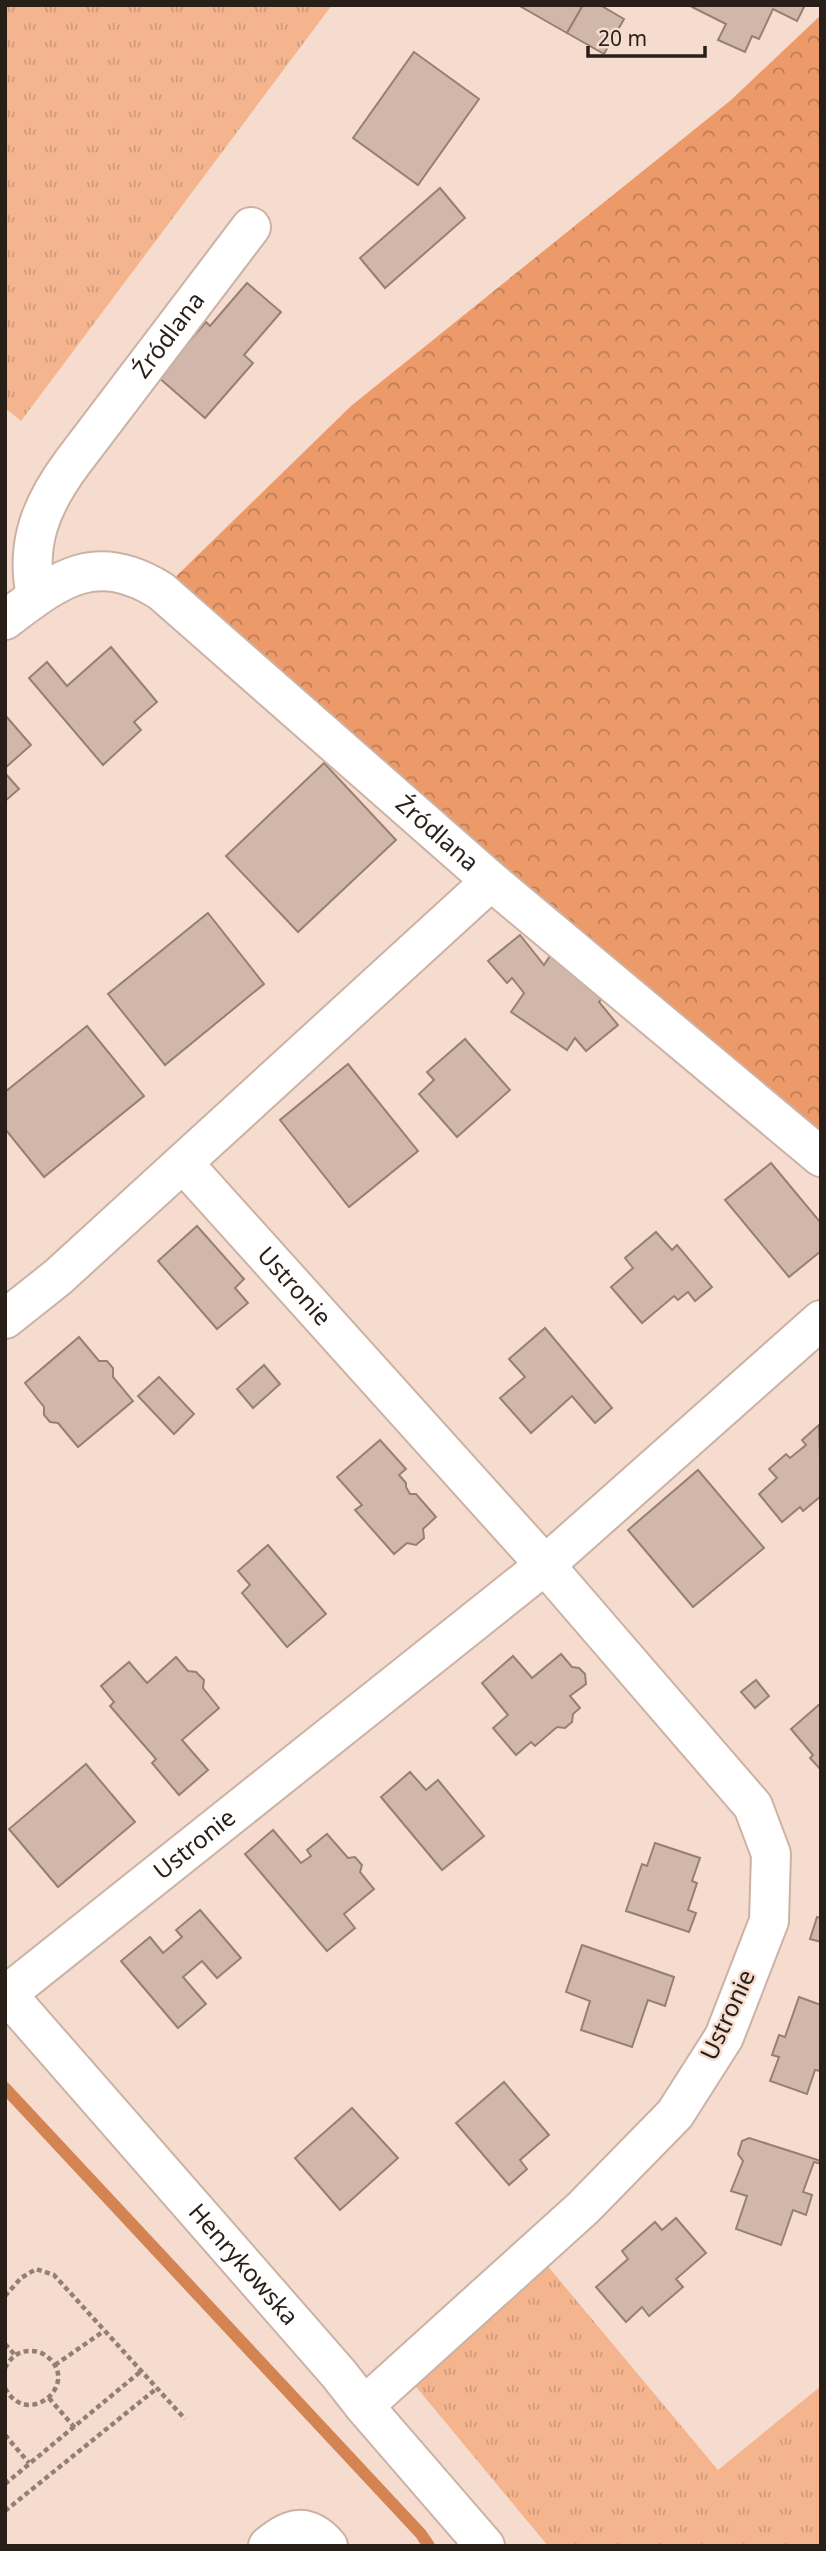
<svg xmlns="http://www.w3.org/2000/svg" width="826" height="2551" font-family="'Noto Sans',sans-serif">
	<style>
		.grass { fill: url(#grass-tufts) }
		.forest { fill: url(#forest-crowns) }
		.lines { fill: none; stroke-linecap: round; stroke-linejoin: round }
		.stream { stroke: #d48453; stroke-width: 12 }
		.building { fill: #d0b7a9; stroke: #978072; stroke-width: 2 }
		.minor-casing { stroke: #cbb2a4; stroke-width: 42 }
		.path { stroke: #928076; stroke-width: 4.5; stroke-dasharray: 5 3.5; stroke-linecap: butt }
		.minor { stroke: #fff; stroke-width: 38 }
		.labels { text-anchor: middle; stroke-width: 5; stroke-linejoin: round; paint-order: stroke }
		.street-label { font-size: 24px; fill: #281f19; stroke: #f6dcce }
	</style>
	<defs>
		<pattern id="grass-tufts" width="24" height="20" patternUnits="userSpaceOnUse" patternTransform="scale(1.75)"><rect width="24" height="20" fill="#f4b48e"/><path d="M3 7l-1-3M5 7V3M7 7l1-3M15 17l-1-3M17 17v-4M19 17l1-3" fill="none" stroke="#d19a7a"/></pattern>
		<pattern id="forest-crowns" width="20" height="18" patternUnits="userSpaceOnUse" patternTransform="scale(1.75)"><rect width="20" height="18" fill="#ec9a69"/><path d="M2 6a3 3 0 1 1 6 0M12 15a3 3 0 1 1 6 0" fill="none" stroke="#bf7d56"/></pattern>
	</defs>
	<rect width="100%" height="100%" fill="#f6dcce"/>
	<g class="grass">
		<polygon points="5,5 332,5 21,421 5,408"/>
		<polygon points="535,2251 718,2470 821,2386 821,2546 548,2546 403,2371"/>
	</g>
	<polygon class="forest" points="821,15 821,1157 161,591 351,406 731,100"/>
	<g class="lines">
		<polyline class="stream" points="5,2088 421,2534 429,2546"/>
	</g>
	<g class="building">
		<polygon points="518,5 583,5 567,33"/>
		<polygon points="583,5 600,5 624,19 604,54 567,33"/>
		<polygon points="693,5 805,5 797,21 773,9 759,39 752,36 745,52 718,40 726,24 692,7"/>
		<polygon points="414,52 479,99 418,185 353,138"/>
		<polygon points="440,188 465,218 385,288 360,258"/>
		<polygon points="247,283 281,312 244,355 253,363 205,418 158,377 206,322 210,326"/>
		<polygon points="111,647 157,702 134,722 141,730 103,765 29,678 47,662 67,686"/>
		<polygon points="5,715 31,745 5,768"/>
		<polygon points="324,763 396,840 298,932 226,856"/>
		<polygon points="5,773 19,789 5,801"/>
		<polygon points="208,913 264,984 165,1065 108,994"/>
		<polygon points="520,935 544,965 550,956 605,994 599,1002 618,1025 586,1051 575,1038 567,1050 511,1012 524,993 512,978 507,983 488,961"/>
		<polygon points="87,1026 144,1096 44,1177 5,1129 5,1092"/>
		<polygon points="465,1039 510,1090 457,1137 419,1094 434,1080 427,1072"/>
		<polygon points="348,1064 418,1151 349,1207 280,1120"/>
		<polygon points="771,1163 821,1223 821,1251 789,1277 725,1200"/>
		<polygon points="197,1226 244,1279 235,1288 248,1303 217,1329 158,1261"/>
		<polygon points="656,1232 672,1250 677,1245 712,1287 695,1301 688,1292 678,1300 674,1296 642,1323 611,1287 633,1268 625,1258"/>
		<polygon points="545,1328 612,1408 595,1423 572,1396 531,1433 500,1398 525,1377 509,1359"/>
		<polygon points="79,1337 99,1361 107,1361 113,1368 113,1377 133,1401 78,1447 58,1423 50,1422 44,1415 44,1407 25,1383"/>
		<polygon points="264,1365 280,1384 253,1408 237,1389"/>
		<polygon points="159,1377 194,1414 174,1434 138,1396"/>
		<polygon points="819,1425 821,1496 803,1511 800,1507 782,1522 759,1494 777,1478 769,1469 786,1454 790,1458 806,1445 802,1440"/>
		<polygon points="380,1440 406,1469 399,1475 406,1483 406,1487 410,1494 416,1494 436,1517 423,1529 424,1538 416,1545 407,1543 394,1554 355,1510 362,1505 337,1477"/>
		<polygon points="698,1470 764,1548 693,1607 628,1530"/>
		<polygon points="268,1545 326,1614 287,1647 242,1593 250,1585 238,1571"/>
		<polygon points="561,1654 572,1667 579,1668 585,1674 586,1684 570,1696 580,1708 573,1714 572,1722 565,1728 557,1727 535,1746 531,1742 516,1755 493,1728 508,1715 482,1683 513,1656 532,1678"/>
		<polygon points="176,1657 188,1671 196,1672 204,1680 203,1688 219,1708 182,1740 208,1770 179,1795 152,1763 156,1759 110,1706 114,1702 101,1686 129,1662 147,1683"/>
		<polygon points="756,1680 769,1696 755,1708 741,1692"/>
		<polygon points="821,1703 821,1770 810,1758 813,1755 791,1729"/>
		<polygon points="86,1764 135,1822 58,1887 9,1829"/>
		<polygon points="410,1772 426,1790 438,1780 484,1836 442,1870 381,1797"/>
		<polygon points="273,1830 301,1863 311,1856 307,1850 327,1834 348,1858 355,1857 362,1865 360,1872 374,1889 344,1914 355,1928 327,1951 245,1854"/>
		<polygon points="655,1843 700,1858 692,1881 697,1883 688,1910 696,1913 689,1932 626,1911 642,1864 647,1866"/>
		<polygon points="200,1910 241,1958 217,1978 202,1961 183,1977 206,2004 178,2028 121,1961 150,1937 163,1953 182,1937 176,1930"/>
		<polygon points="817,1917 821,1918 821,1942 810,1939"/>
		<polygon points="582,1945 674,1977 665,2006 648,2000 632,2047 581,2030 590,2001 566,1992"/>
		<polygon points="799,1997 821,2005 821,2071 815,2070 807,2094 770,2081 779,2057 772,2055 779,2035 785,2037"/>
		<polygon points="504,2082 549,2135 520,2160 527,2169 509,2185 456,2123"/>
		<polygon points="352,2108 398,2158 340,2210 295,2158"/>
		<polygon points="749,2138 821,2161 821,2164 814,2162 803,2192 812,2195 806,2215 793,2210 781,2245 736,2229 747,2196 731,2191 743,2161 738,2154 742,2141"/>
		<polygon points="676,2218 706,2253 676,2279 683,2287 649,2316 642,2307 626,2322 596,2287 628,2259 622,2251 655,2222 662,2230"/>
	</g>
	<g class="lines">
		<g class="minor-casing">
			<g id="minor">
				<path id="s1" d="M36,596C25,544 41,505 72,463L251,227"/>
				<path id="s2" d="M5,620C59,579 95,550 161,591L491,881L821,1157"/>
				<path id="s3" d="M183,1163L545,1565L753,1806L771,1854L769,1921L724,2037L675,2114L583,2208L364,2406"/>
				<polyline points="5,1319 58,1277 491,881"/>
				<path id="s4" d="M5,1992L338,2373L364,2406L485,2546"/>
				<path id="s5" d="M7,1994L545,1565L821,1320"/>
				<path d="M268,2546C290,2527 307,2522 328,2546"/>
			</g>
		</g>
		<g class="path">
			<polyline points="5,2296 21,2278 36,2269 54,2275 185,2419"/>
			<polyline points="5,2344 15,2355"/>
			<polyline points="55,2365 104,2331"/>
			<path d="M5,2368C10,2358 19,2350 31,2351C39,2351 45,2354 51,2360C77,2388 26,2428 5,2388"/>
			<polyline points="49,2398 75,2428"/>
			<polyline points="5,2435 29,2463"/>
			<polyline points="5,2484 140,2372"/>
			<polyline points="5,2511 156,2389"/>
		</g>
		<use href="#minor" class="minor"/>
	</g>
	<g class="labels">
		<g class="street-label">
			<text dy="8" stroke="none"><textPath href="#s1" startOffset="303">Źródlana</textPath></text>
			<text dy="8" stroke="none"><textPath href="#s2" startOffset="541">Źródlana</textPath></text>
			<text dy="8" stroke="none"><textPath href="#s3" startOffset="166">Ustronie</textPath></text>
			<text dy="8" stroke="none"><textPath href="#s5" startOffset="240">Ustronie</textPath></text>
			<text transform="translate(728 2015) rotate(-65)" y="8">Ustronie</text>
			<text dy="8" stroke="none"><textPath href="#s4" startOffset="362">Henrykowska</textPath></text>
		</g>
	</g>
	<rect width="826" height="2551" fill="none" stroke="#281f19" stroke-width="14"/>
	<path d="M588 46v10h117v-10" fill="none" stroke="#281f19" stroke-width="3.5"/>
	<text x="598" y="46" font-size="21" fill="#281f19" stroke="#f6dcce" stroke-width="5" paint-order="stroke">20 m</text>
</svg>
